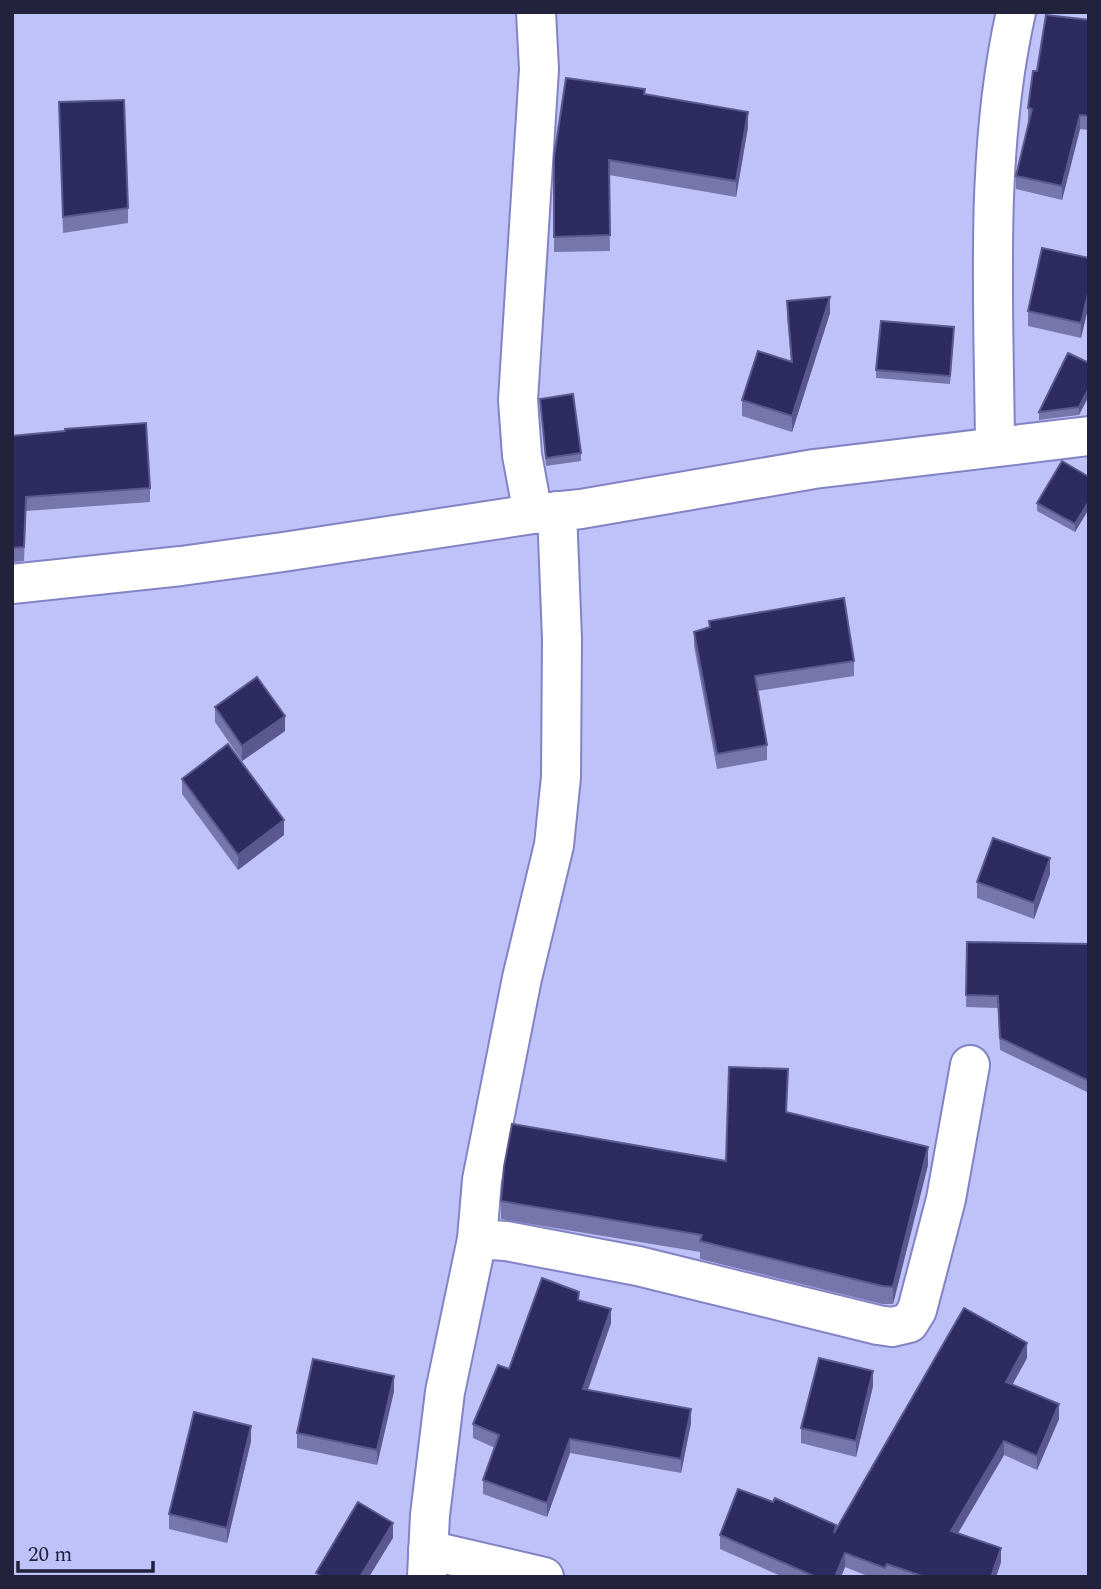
<svg xmlns="http://www.w3.org/2000/svg" width="1101" height="1589" font-family="Spectral,serif">
	<style>
		.lines { fill: none; stroke-linecap: round; stroke-linejoin: round }
		.minor-casing { stroke: #8283c4; stroke-width: 42 }
		.minor { stroke: #fff; stroke-width: 38 }
		.wall { fill: #7676ac }
		.shaded-wall { fill: #5a588e }
		.building { fill: #2e2b60; stroke: #5a588e; stroke-width: 2 }
	</style>
	<rect width="100%" height="100%" fill="#bfc2f9"/>
	<g class="lines">
		<g class="minor-casing">
			<g id="minor">
				<path d="M995,447C994,303 984,154 1016,12"/>
				<polyline points="533,514 522,455 518,400 539,69 536,12"/>
				<polyline points="12,584 181,566 283,552 533,514 581,509 814,469 1089,436"/>
				<polyline points="477,1239 506,1241 638,1266 878,1325 892,1327 909,1323 917,1310 946,1199 970,1065"/>
				<polyline points="428,1550 544,1577"/>
				<polyline points="427,1577 430,1515 445,1392 477,1239 482,1180 522,978 554,845 561,777 562,639 557,511"/>
			</g>
		</g>
		<use href="#minor" class="minor"/>
	</g>
	<g class="wall">
		<polygon points="1089,20 1089,130 1080,129 1062,200 1016,189 1016,176 1029,122 1028,122 1028,108 1037,71"/>
		<polygon points="645,94 748,127 736,197 609,175 610,251 554,252 554,157"/>
		<polygon points="59,102 128,208 128,223 63,233"/>
		<polygon points="1089,258 1081,338 1028,326 1028,311"/>
		<polygon points="787,301 830,313 792,432 742,416 742,400 791,362 787,316"/>
		<polygon points="954,335 950,384 876,378 876,370"/>
		<polygon points="1089,363 1079,415 1039,420 1039,412"/>
		<polygon points="540,399 581,453 581,461 546,466"/>
		<polygon points="12,436 150,488 150,502 26,511 24,561 12,562"/>
		<polygon points="1089,477 1075,532 1037,511 1037,503"/>
		<polygon points="709,621 854,661 854,676 757,691 767,745 767,760 717,769 694,646 694,632 709,627"/>
		<polygon points="215,707 285,731 242,761 215,722"/>
		<polygon points="182,779 284,835 238,870 182,794"/>
		<polygon points="1050,874 1034,919 977,898 977,882"/>
		<polygon points="967,942 1089,944 1089,1093 1000,1050 998,1008 966,1007"/>
		<polygon points="787,1112 928,1165 893,1304 882,1304 700,1259 700,1252 501,1219 501,1201 726,1161"/>
		<polygon points="579,1301 611,1323 588,1390 691,1423 681,1473 570,1453 547,1517 483,1494 483,1480 495,1448 473,1438 473,1424 509,1369"/>
		<polygon points="1027,1358 1012,1385 1059,1419 1037,1470 1004,1455 958,1533 1001,1562 996,1577 870,1577 845,1567 841,1577 783,1577 720,1549 720,1535 836,1531"/>
		<polygon points="873,1386 856,1457 801,1443 801,1428"/>
		<polygon points="394,1391 377,1465 297,1448 297,1433"/>
		<polygon points="251,1441 227,1543 169,1529 169,1514"/>
	</g>
	<g class="shaded-wall">
		<polygon points="748,112 748,127 736,197 736,181"/>
		<polygon points="1080,115 1080,129 1062,200 1062,186"/>
		<polygon points="1089,290 1089,305 1081,338 1081,323"/>
		<polygon points="830,297 830,313 792,432 792,416"/>
		<polygon points="1089,388 1089,396 1079,415 1079,407"/>
		<polygon points="1089,501 1089,509 1075,532 1075,524"/>
		<polygon points="285,716 285,731 242,761 242,746"/>
		<polygon points="284,820 284,835 238,870 238,855"/>
		<polygon points="1050,858 1050,874 1034,919 1034,903"/>
		<polygon points="928,1147 928,1165 893,1304 893,1287"/>
		<polygon points="611,1309 611,1323 583,1403 583,1389"/>
		<polygon points="1027,1343 1027,1358 1006,1396 1006,1382"/>
		<polygon points="873,1371 873,1386 856,1457 856,1441"/>
		<polygon points="394,1376 394,1391 377,1465 377,1450"/>
		<polygon points="1059,1404 1059,1419 1037,1470 1037,1456"/>
		<polygon points="691,1409 691,1423 681,1473 681,1459"/>
		<polygon points="251,1426 251,1441 227,1543 227,1528"/>
		<polygon points="570,1439 570,1453 547,1517 547,1503"/>
		<polygon points="1004,1441 1004,1455 951,1545 951,1531"/>
		<polygon points="393,1523 393,1538 369,1577 360,1577"/>
		<polygon points="1001,1548 1001,1562 996,1577 991,1577"/>
		<polygon points="845,1553 845,1567 841,1577 835,1577"/>
	</g>
	<g class="building">
		<polygon points="1046,15 1089,20 1089,116 1080,115 1062,186 1016,176 1032,109 1028,108 1033,71 1037,71"/>
		<polygon points="566,78 645,89 644,94 748,112 736,181 609,160 610,235 554,237 554,157"/>
		<polygon points="124,100 128,208 63,217 59,102"/>
		<polygon points="1042,248 1089,258 1089,290 1081,323 1028,311"/>
		<polygon points="830,297 792,416 742,400 758,351 792,362 787,301"/>
		<polygon points="881,321 954,327 950,376 876,370"/>
		<polygon points="1068,353 1089,363 1089,388 1079,407 1039,412"/>
		<polygon points="573,394 581,453 546,458 540,399"/>
		<polygon points="146,423 150,488 26,497 24,547 12,548 12,436 65,431 65,429"/>
		<polygon points="1062,461 1089,477 1089,501 1075,524 1037,503"/>
		<polygon points="844,598 854,661 755,676 767,745 717,754 694,632 710,627 709,621"/>
		<polygon points="257,677 285,716 242,746 215,707"/>
		<polygon points="228,744 284,820 238,855 182,779"/>
		<polygon points="993,838 1050,858 1034,903 977,882"/>
		<polygon points="967,942 1089,944 1089,1081 1000,1038 998,996 966,995"/>
		<polygon points="729,1067 788,1069 786,1112 928,1147 893,1287 882,1286 700,1241 702,1235 501,1201 504,1167 512,1124 726,1161"/>
		<polygon points="542,1278 579,1292 578,1300 611,1309 583,1389 691,1409 681,1459 570,1439 547,1503 483,1480 499,1435 473,1424 498,1365 509,1369"/>
		<polygon points="964,1308 1027,1343 1006,1382 1059,1404 1037,1456 1004,1441 951,1531 1001,1548 991,1577 925,1577 887,1564 885,1568 845,1553 835,1577 816,1577 720,1535 738,1489 773,1502 775,1498 836,1525 834,1533"/>
		<polygon points="819,1358 873,1371 856,1441 801,1428"/>
		<polygon points="313,1359 394,1376 377,1450 297,1433"/>
		<polygon points="194,1412 251,1426 227,1528 169,1514"/>
		<polygon points="358,1502 393,1523 360,1577 323,1577 316,1573"/>
	</g>
	<rect width="1101" height="1589" fill="none" stroke="#22223c" stroke-width="28"/>
	<path d="M18 1561v10h135v-10" fill="none" stroke="#22223c" stroke-width="3.5"/>
	<text x="28" y="1561" font-size="21" fill="#22223c" stroke="#bfc2f9" stroke-width="5" paint-order="stroke">20 m</text>
</svg>
